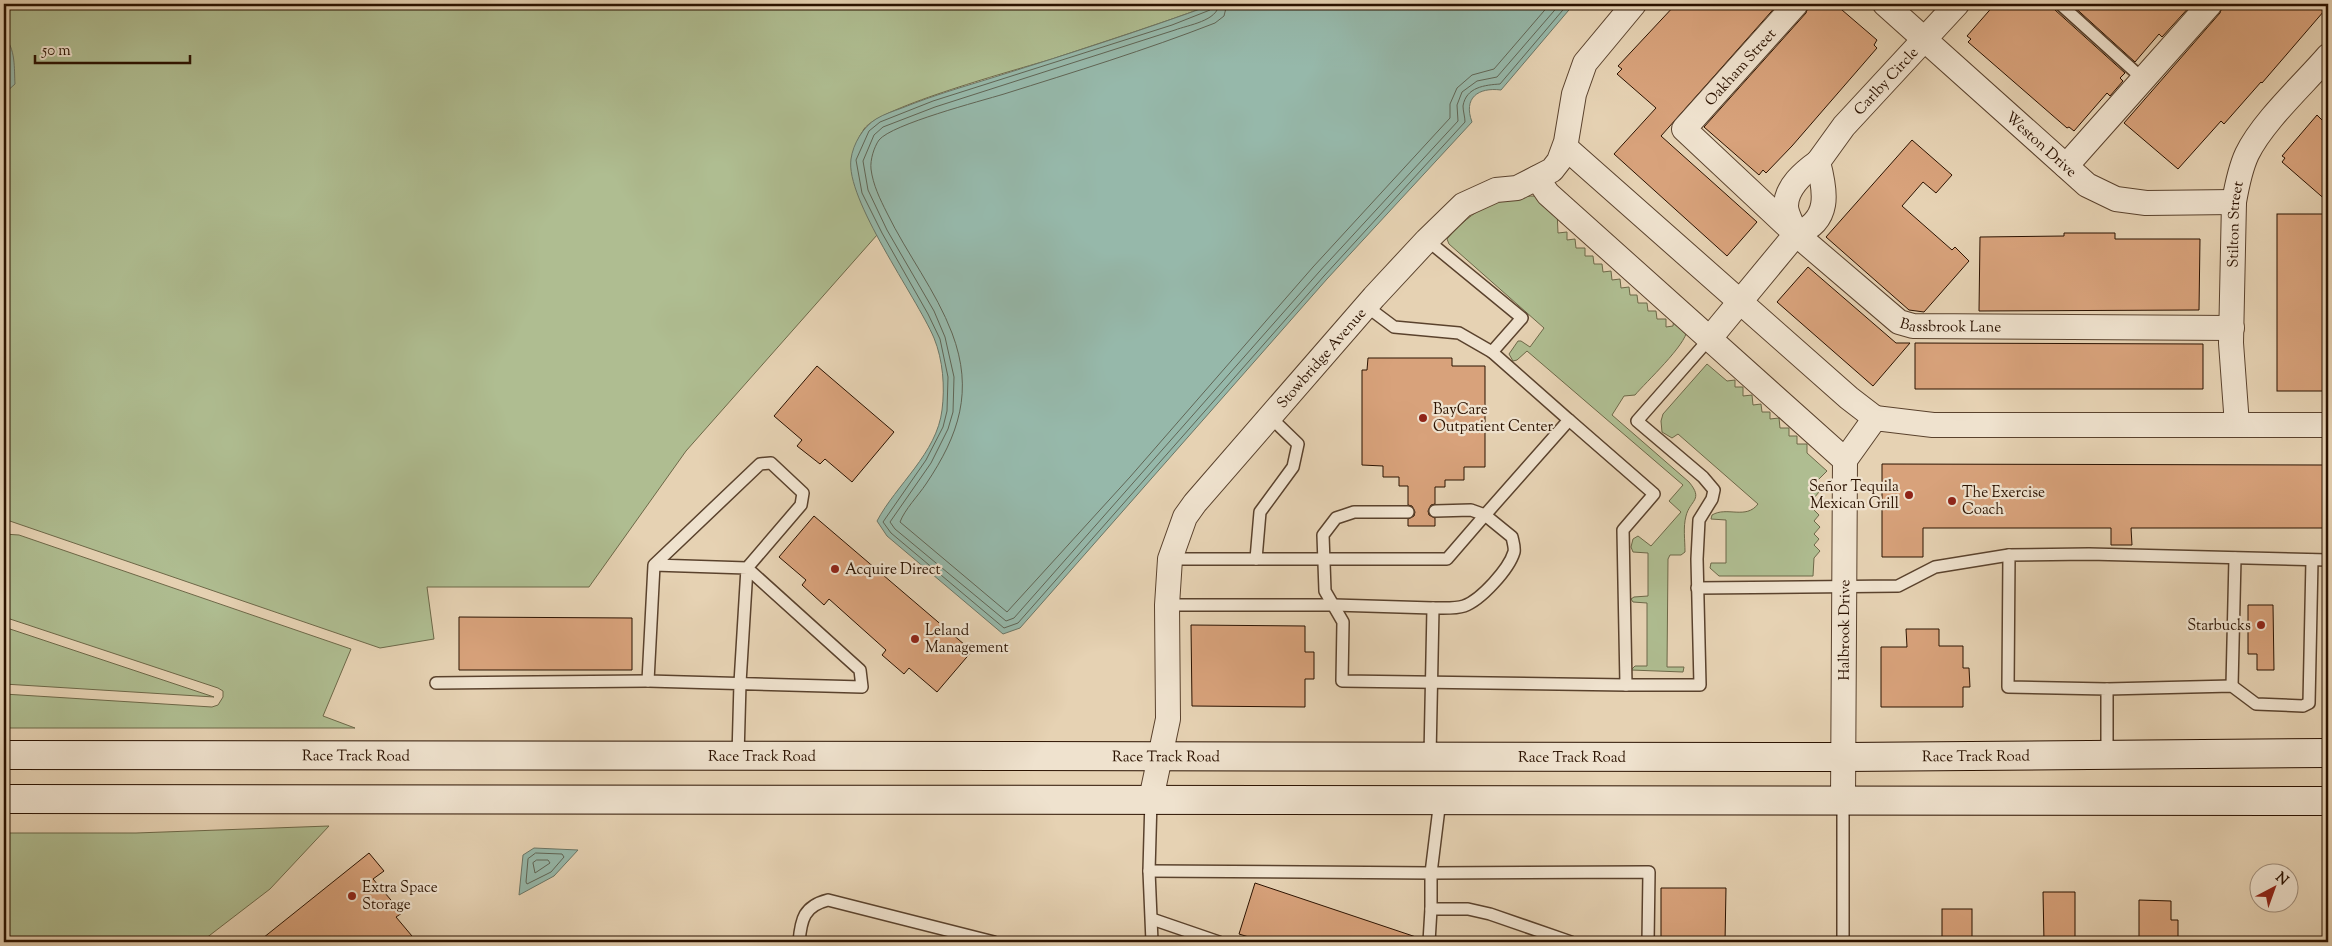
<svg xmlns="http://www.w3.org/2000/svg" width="2332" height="946" font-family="'Sorts Mill Goudy',serif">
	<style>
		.green { fill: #afbd91; stroke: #6d6848 }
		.water { fill: #96b8aa; stroke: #6b7666 }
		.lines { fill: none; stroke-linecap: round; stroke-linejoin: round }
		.shore { stroke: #606555; stroke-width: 1 }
		.building { fill: #d8a27b; stroke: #2b1200 }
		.lane-casing { stroke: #5a422d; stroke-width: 14 }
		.street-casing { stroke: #5a422d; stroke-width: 26 }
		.secondary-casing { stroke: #2b1200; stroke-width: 30 }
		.lane { stroke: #efe2ce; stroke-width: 11 }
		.street { stroke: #efe2ce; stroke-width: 24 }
		.secondary { stroke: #efe2ce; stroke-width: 28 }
		.poi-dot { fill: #8f2418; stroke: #efe2ce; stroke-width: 2 }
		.labels { text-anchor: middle; stroke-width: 4.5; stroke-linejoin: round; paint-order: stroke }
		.street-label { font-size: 15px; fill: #2b1200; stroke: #efe2ce }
		.poi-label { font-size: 15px; fill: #2b1200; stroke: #efe2ce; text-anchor: start }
	</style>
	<rect width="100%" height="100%" fill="#e6d2b3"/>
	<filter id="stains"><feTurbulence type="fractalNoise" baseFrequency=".004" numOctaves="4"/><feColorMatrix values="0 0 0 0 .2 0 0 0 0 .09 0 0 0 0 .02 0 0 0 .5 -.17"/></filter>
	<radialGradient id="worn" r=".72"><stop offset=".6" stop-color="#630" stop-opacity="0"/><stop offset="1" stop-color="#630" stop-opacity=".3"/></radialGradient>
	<g class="green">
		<path d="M4,4H1214C1160,24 1106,41 1052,59C1019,69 879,107 864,129C839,166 860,200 877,235L686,451L589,587H427L434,639L380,648L4,519Z"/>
		<path d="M1538,196L1557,210L1558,233L1567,232V240L1575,239L1576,248H1585V256H1593L1594,264H1602L1603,272L1611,271L1612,280L1620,279L1621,288L1629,287L1630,295H1637L1638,303H1647L1648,311H1656L1657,319H1666V327L1673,326L1674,317L1687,330C1686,345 1646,382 1635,395L1624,396L1612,415L1689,482C1704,500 1690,500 1686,516C1683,527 1685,540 1685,552L1681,555H1670L1668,559L1667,667H1684L1683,672L1631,670L1635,666H1647V603L1633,602L1631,599L1634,597L1648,596V553L1633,552L1631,547L1633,539L1638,536L1651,546L1681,512L1669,501L1683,485L1527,351L1517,360L1513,361L1509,354L1518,341H1521L1530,347L1544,328L1449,244L1447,239C1473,209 1497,196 1538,196Z"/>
		<path d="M1707,364L1727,381L1735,380V387H1743V396L1752,395L1753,405L1761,404L1762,412H1770V419L1779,418L1780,428H1789V436H1797V444H1807V453L1827,471L1813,485L1819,492L1814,498L1820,504L1814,510L1819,515L1814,521L1820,527L1814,534L1819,539L1814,545L1820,551L1814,558L1813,576H1719L1710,568L1711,563H1726V520L1711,519L1712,515C1727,506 1746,520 1758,504L1678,434L1672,438L1662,432L1661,421L1663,414Z"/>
		<polygon points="4,534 19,535 351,649 323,716 355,728 4,728 4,694 212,707 218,705 223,697 223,691 218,688 4,617"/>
		<polygon points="4,627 214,697 4,684"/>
		<polygon points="329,826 270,889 201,942 4,942 4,833 136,833"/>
	</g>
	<g class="water">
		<path d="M1214,4H1574L1501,90C1478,87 1463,98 1472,122L1327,279L1020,628L1003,634L887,536L877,521C896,485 937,453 942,410C945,387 943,360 934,338C916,296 845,199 851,159C853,144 863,127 876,119C884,114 894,111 902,108C934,95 966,86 998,76C1071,53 1143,30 1214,4Z"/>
		<path d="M4,37C16,48 14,69 15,84L4,94Z"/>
		<polygon points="534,848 578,850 554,876 519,895 523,855"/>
	</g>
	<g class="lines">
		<g class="shore">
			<path d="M1213,4L1210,10L1172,25L933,101L880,122L869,131L856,160L862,193L882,233L928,314L940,339L948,377L947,411L943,427L926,460L883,522L891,533L1004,628L1018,623L1324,276L1465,122C1465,117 1463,111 1463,106C1466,87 1485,85 1500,84L1568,4"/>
			<path d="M1219,4C1218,21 1188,25 1175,30L935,107L883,127L874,135L863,161L868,190L887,230L934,311L945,337L954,377L953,412L948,429L931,463L890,522L895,529L1006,621L1014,618L1319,272L1458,121L1457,105L1462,92L1477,81L1497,77L1560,4"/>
			<path d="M1227,4L1224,16L1215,23C1146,50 1074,72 1004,94C981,101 892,124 879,140C874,147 870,160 871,169C873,185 880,199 887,213C907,254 936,291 952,333C974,391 959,435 926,484C918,496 905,509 900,522L1007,612L1130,477L1313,267L1450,118V104L1457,88L1472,75L1494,69L1550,4"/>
			<polygon points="536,853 562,854 564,857 551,872 527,884 526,882 528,859"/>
			<polygon points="537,860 548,860 550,863 535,873 533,863"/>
		</g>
	</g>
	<g class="building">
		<polygon points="1676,4 1778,4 1661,136 1757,222 1727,256 1614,154 1656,108 1617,74 1622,69 1618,66"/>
		<polygon points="1809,4 1835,4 1877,40 1874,45 1877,48 1792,146 1766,173 1763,170 1759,175 1704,127 1806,13"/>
		<polygon points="1995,4 2053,4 2055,10 2125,73 2120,78 2123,81 2110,96 2107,93 2074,131 2069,127 2067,128 1968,42 1971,39 1967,36"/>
		<polygon points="2071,4 2192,4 2162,37 2159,34 2135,62"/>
		<polygon points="2223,4 2316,4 2324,11 2262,83 2261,82 2224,124 2221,121 2178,169 2124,123 2220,13"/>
		<polygon points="2317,115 2328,126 2328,202 2282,162 2285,158 2282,156"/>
		<polygon points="1912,140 1952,175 1936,193 1923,182 1902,206 1952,250 1955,247 1969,261 1924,312 1909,310 1826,237"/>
		<rect x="2277" y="214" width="46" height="177"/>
		<polygon points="2064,233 2115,233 2115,239 2200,239 2199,310 1979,311 1980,237 2064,236"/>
		<polygon points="1808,267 1896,343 1910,343 1873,386 1777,302"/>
		<polygon points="1915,343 2203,344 2203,389 1915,389"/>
		<polygon points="1368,358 1452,358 1452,366 1485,366 1485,467 1464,467 1464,480 1445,480 1445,487 1435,487 1435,504 1431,505 1428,511 1429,515 1435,518 1435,526 1408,526 1408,519 1414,516 1415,512 1412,506 1408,505 1408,486 1399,486 1399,477 1383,477 1383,466 1362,465 1362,370 1367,370"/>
		<polygon points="817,366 894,432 852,482 825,459 820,464 797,446 802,440 774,416"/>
		<polygon points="1882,464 2323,465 2323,528 2131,528 2132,545 2111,545 2111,528 1923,528 1923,557 1882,557"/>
		<polygon points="814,516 972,651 937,692 909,668 904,674 882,655 886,650 829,599 824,605 802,585 806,580 779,557"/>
		<polygon points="2248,605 2273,605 2274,670 2257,670 2257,654 2248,654"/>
		<polygon points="459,617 632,618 632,670 459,670"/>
		<polygon points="1191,625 1305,626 1305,652 1314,652 1314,679 1305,679 1305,707 1192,706"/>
		<polygon points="1906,629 1939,629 1939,646 1963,646 1963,668 1969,668 1970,687 1963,687 1963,707 1881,707 1881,647 1907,647"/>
		<polygon points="369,853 384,871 373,879 402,913 396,917 417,942 258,942"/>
		<polygon points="1255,883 1422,939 1421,942 1265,942 1239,934"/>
		<polygon points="1661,888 1726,888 1725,942 1661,942"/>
		<polygon points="2043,892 2075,892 2075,942 2044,942"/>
		<polygon points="2139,900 2171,901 2171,920 2178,920 2178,942 2139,942"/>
		<rect x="1942" y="909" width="30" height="33"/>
	</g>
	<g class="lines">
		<g class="lane-casing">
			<g id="lane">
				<polyline points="2060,4 2143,79"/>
				<path d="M1427,240L1522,318L1492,352L1569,420L1485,515L1512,537C1513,542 1515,548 1514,552C1509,569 1481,600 1464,606C1455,609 1443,608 1433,608L1430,756"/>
				<polyline points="1366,306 1394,327 1459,333 1492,352"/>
				<polyline points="1408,512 1354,512 1336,518 1323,535 1325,591 1343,622 1342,681 1626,685 1623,530 1654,494 1569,420"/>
				<polyline points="1170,559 1447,559 1485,515 1471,510 1435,511"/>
				<polyline points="1256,559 1260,512 1293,467 1298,444 1269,416"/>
				<polyline points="654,565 747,568 860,670 862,687 648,681 654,565 760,464 771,463 803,493 801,505 747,568 740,683 738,756"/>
				<polyline points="1697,588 1898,586 1935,567 2009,555"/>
				<polyline points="1167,605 1334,605 1433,608"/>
				<polyline points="436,683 648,681"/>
				<polyline points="1626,685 1700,685 1697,559 1699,520 1712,499 1714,490 1703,477 1637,421 1710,338"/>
				<polyline points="2232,686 2235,558"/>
				<polyline points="2107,689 2232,686 2256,704 2303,706 2309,703 2312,560"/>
				<polyline points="2107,754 2107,689 2008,687 2009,555 2089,554 2328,560"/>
				<polyline points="1151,799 1149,871 1152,942"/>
				<polyline points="1440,800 1431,873 1649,872 1648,942"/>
				<polyline points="1149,871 1431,873 1431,909"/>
				<polyline points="1152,919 1219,942"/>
				<path d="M799,942C801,919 804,906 828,900L994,942"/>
				<polyline points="1429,942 1431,909 1468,909 1490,914 1571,942"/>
				<polyline points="1843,942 1843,800"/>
			</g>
		</g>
		<g class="street-casing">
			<g id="street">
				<path id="s1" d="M1796,4L1684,129L1796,234L1899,322L1913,326L2232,328"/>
				<path id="s2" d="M1885,4L2087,185L2116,199L2146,203L2234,202"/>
				<polyline points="1565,147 1849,398 1875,418"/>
				<polyline points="2066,166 2210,4"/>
				<polyline points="1537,178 1548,194 1845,460"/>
				<path d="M1795,233C1793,225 1786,214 1786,206C1786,187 1804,172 1818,162"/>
				<path id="s3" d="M1710,338L1796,234C1831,221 1826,192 1818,162L1844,126L1957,4"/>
				<path id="s4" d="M2237,425L2231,343L2234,202C2237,185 2240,169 2247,154C2263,121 2304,84 2328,56"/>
				<polyline points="1845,460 1875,418 1933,425 2328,425"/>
				<path id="s5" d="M1151,799L1168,719L1167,605L1170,559L1185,517L1195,503L1374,297L1427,240L1463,205L1496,190L1517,188L1552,170L1559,161L1566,142L1574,94L1585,63L1634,4"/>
				<path id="s6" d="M1843,800L1845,460"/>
			</g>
		</g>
		<g class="secondary-casing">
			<g id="secondary">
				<path id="s7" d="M4,755L1844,757L2328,753"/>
				<polyline points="4,799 2328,801"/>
			</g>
		</g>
		<use href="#lane" class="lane"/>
		<use href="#street" class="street"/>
		<use href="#secondary" class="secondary"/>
	</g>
	<g class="poi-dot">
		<circle cx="1423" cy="418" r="5"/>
		<circle cx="1909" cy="495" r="5"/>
		<circle cx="1952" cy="501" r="5"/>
		<circle cx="835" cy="569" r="5"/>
		<circle cx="2261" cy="625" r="5"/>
		<circle cx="915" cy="639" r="5"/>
		<circle cx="352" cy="896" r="5"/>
	</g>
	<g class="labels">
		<g class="street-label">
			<text transform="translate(1740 67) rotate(-48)" y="5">Oakham Street</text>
			<text dy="5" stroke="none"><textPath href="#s3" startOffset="326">Carlby Circle</textPath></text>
			<text dy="5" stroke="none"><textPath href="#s2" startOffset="210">Weston Drive</textPath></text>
			<text dy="5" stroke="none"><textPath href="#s4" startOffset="201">Stilton Street</textPath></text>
			<text dy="5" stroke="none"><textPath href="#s1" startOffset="509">Bassbrook Lane</textPath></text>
			<text dy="5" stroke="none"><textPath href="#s5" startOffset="496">Stowbridge Avenue</textPath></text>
			<text dy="5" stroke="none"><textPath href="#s6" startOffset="170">Halbrook Drive</textPath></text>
			<text dy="5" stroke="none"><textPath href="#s7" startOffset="352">Race Track Road</textPath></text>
			<text dy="5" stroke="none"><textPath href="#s7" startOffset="758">Race Track Road</textPath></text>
			<text dy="5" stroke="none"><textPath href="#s7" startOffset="1568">Race Track Road</textPath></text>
			<text dy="5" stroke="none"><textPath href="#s7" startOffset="1972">Race Track Road</textPath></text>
			<text dy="5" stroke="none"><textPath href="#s7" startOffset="1162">Race Track Road</textPath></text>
		</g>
		<g class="poi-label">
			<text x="1433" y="414">BayCare<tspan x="1433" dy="17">Outpatient Center</tspan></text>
			<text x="1899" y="491" text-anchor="end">Señor Tequila<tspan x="1899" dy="17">Mexican Grill</tspan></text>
			<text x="1962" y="497">The Exercise<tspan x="1962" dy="17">Coach</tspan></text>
			<text x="845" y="574">Acquire Direct</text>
			<text x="2251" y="630" text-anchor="end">Starbucks</text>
			<text x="925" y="635">Leland<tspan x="925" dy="17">Management</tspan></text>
			<text x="362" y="892">Extra Space<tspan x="362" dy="17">Storage</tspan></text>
		</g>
	</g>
	<rect width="2332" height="946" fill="none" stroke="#e6d2b3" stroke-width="20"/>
	<rect x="5" y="5" width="2322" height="936" fill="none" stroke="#2b1200" stroke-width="2.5"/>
	<rect x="10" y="10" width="2312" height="926" fill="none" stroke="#2b1200"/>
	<g transform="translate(2274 888) rotate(41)"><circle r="24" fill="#efe2ce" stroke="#a18f7c"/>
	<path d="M0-4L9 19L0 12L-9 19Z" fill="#8f2418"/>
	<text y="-8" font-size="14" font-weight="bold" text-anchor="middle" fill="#2b1200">N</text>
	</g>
	<path d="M35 55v8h155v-8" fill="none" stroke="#2b1200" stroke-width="2.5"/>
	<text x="42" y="55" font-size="15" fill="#2b1200" stroke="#efe2ce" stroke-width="4" paint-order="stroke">50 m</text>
	<rect width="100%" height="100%" filter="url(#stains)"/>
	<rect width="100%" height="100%" fill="url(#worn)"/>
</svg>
